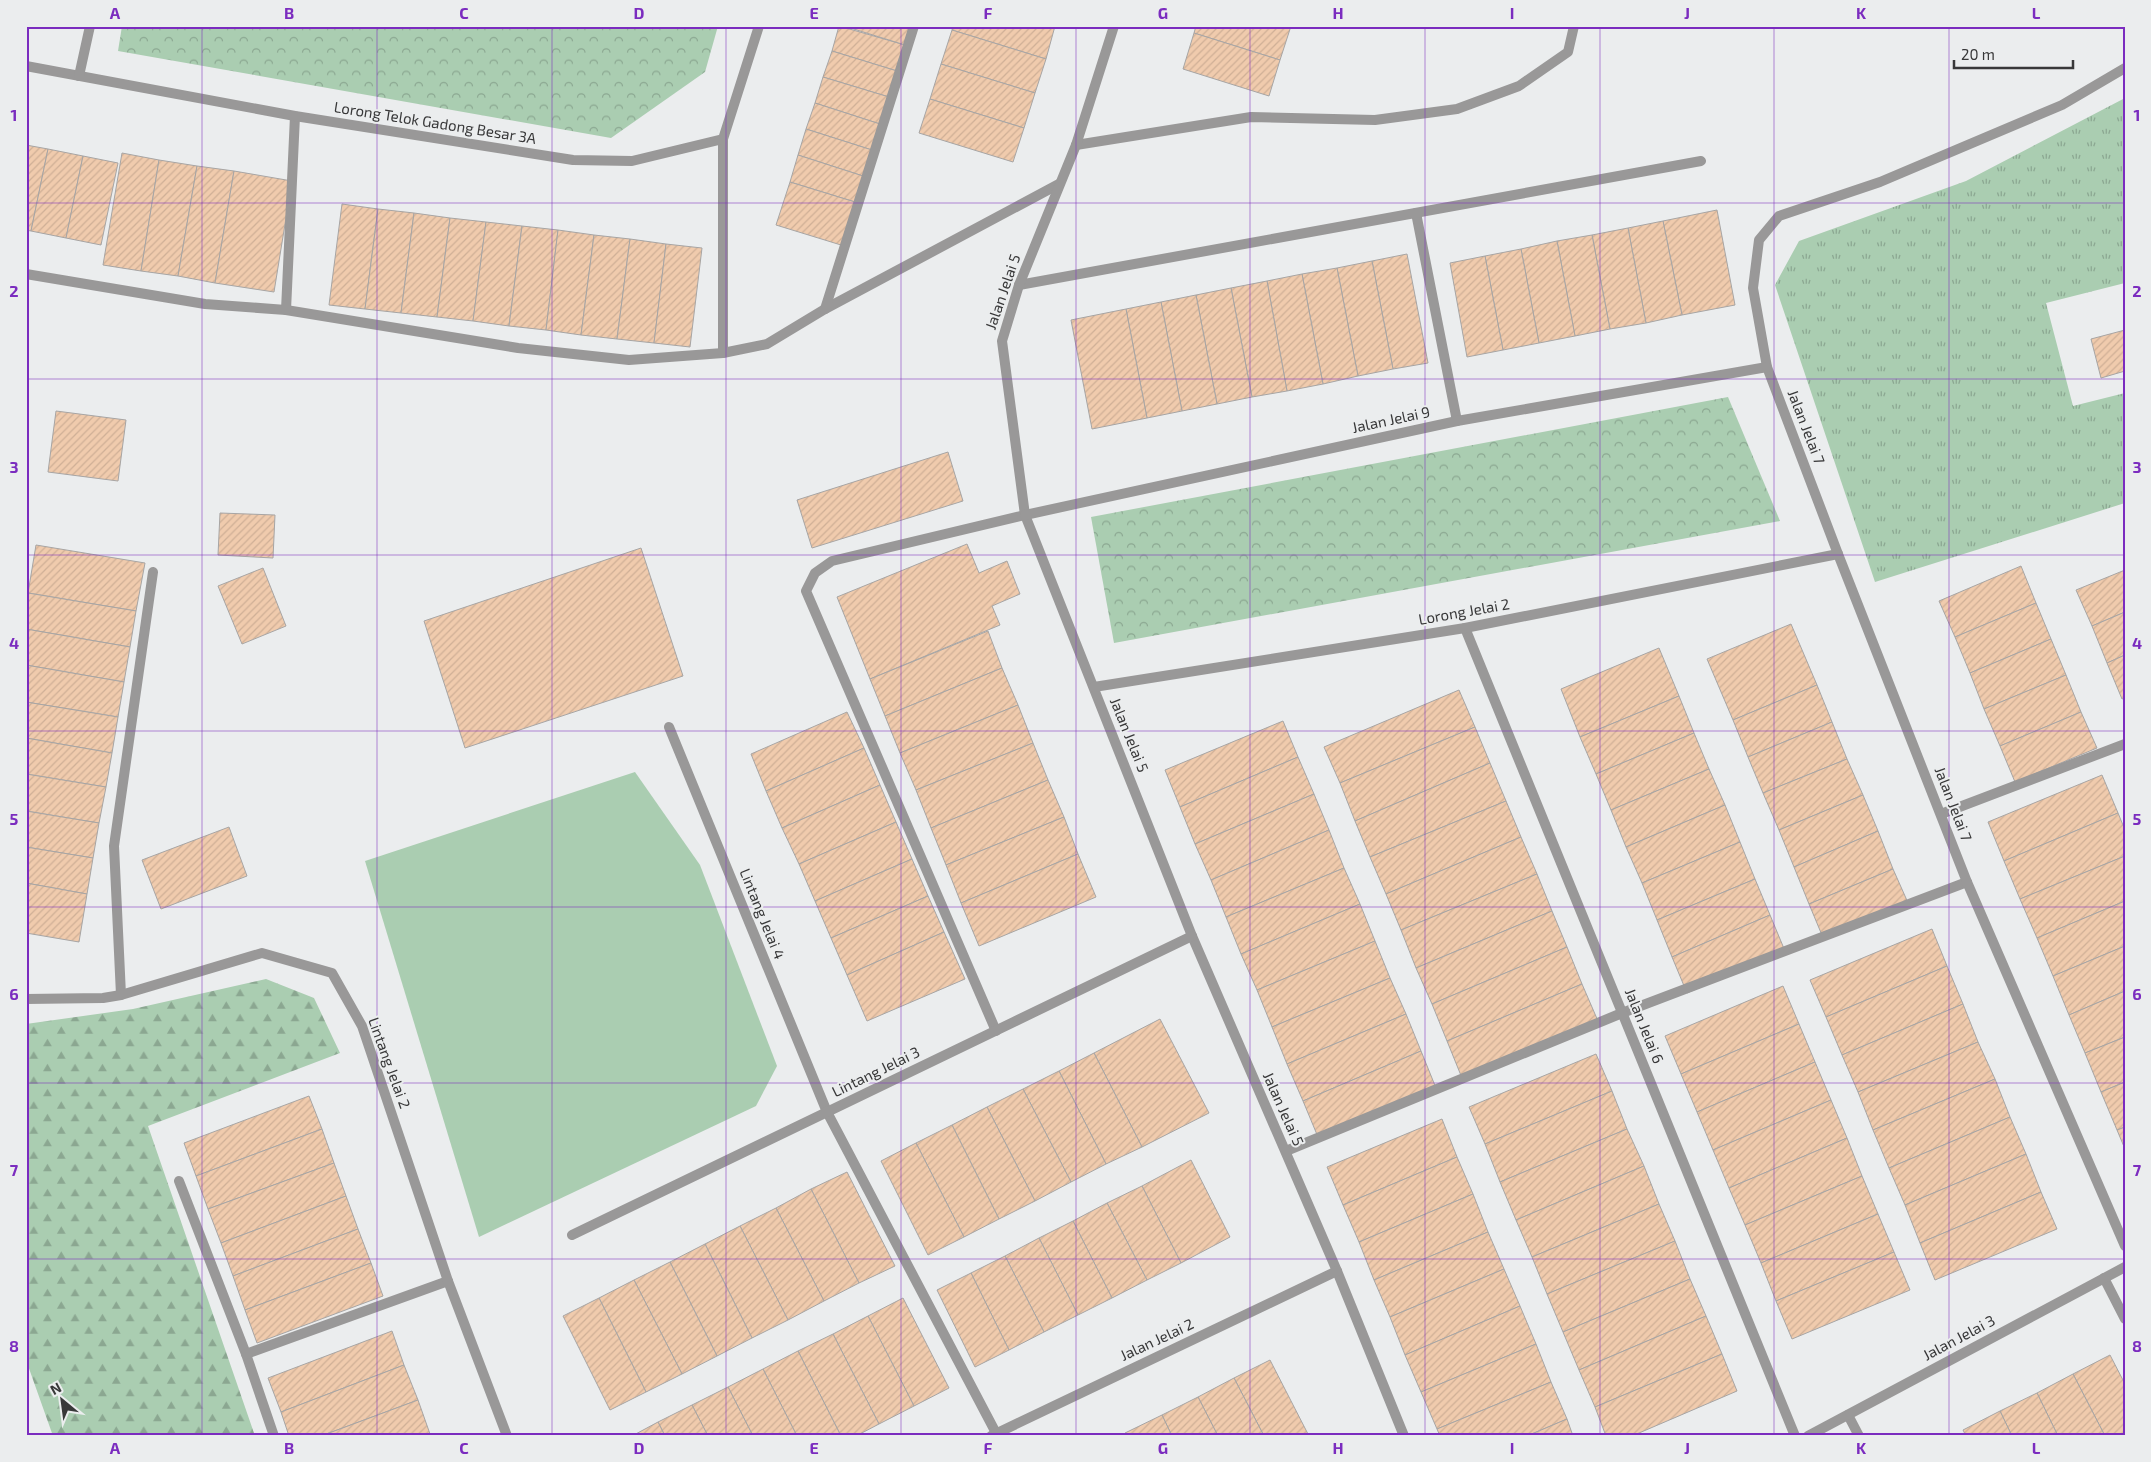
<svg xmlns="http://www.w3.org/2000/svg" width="2151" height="1462" font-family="'Exo 2',sans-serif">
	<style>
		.grass { fill: url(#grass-tufts) }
		.forest { fill: url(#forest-firs) }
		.park { fill: url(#park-crowns) }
		.garden { fill: #aacdb1 }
		.building { fill: url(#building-hatch); stroke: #a7a5a4 }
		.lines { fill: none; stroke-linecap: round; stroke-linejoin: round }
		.lane { stroke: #999898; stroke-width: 10 }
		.street { stroke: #999898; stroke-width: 10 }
		.grid { fill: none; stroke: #7b2cbf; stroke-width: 1; stroke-opacity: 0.55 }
		.labels { text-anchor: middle; stroke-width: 4; stroke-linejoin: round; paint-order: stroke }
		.street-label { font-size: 15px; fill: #383839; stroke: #ebedee }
		.neatline { fill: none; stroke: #7b2cbf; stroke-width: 2 }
		.grid-label { font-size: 16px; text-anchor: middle; font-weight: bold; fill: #7b2cbf }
	</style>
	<defs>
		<pattern id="grass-tufts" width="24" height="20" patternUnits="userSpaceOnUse" patternTransform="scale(1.25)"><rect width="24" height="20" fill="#aacdb1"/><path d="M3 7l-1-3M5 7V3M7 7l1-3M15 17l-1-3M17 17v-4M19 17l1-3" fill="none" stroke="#8ba791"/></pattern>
		<pattern id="forest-firs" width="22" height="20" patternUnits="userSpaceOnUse" patternTransform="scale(1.25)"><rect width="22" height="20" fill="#aacdb1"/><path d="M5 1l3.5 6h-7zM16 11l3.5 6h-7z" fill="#8ba791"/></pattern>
		<pattern id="park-crowns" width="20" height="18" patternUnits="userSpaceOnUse" patternTransform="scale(1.25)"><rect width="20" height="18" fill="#aacdb1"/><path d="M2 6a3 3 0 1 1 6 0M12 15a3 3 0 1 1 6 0" fill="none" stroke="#8ba791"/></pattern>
		<pattern id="building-hatch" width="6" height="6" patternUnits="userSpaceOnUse" patternTransform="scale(1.25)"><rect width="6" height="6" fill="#f0cbad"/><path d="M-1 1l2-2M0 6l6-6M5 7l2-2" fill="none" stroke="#cfaf96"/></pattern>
	</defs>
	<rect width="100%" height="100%" fill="#ebedee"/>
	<polygon class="grass" points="2125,98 2125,283 2046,303 2073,406 2125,393 2125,503 1875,582 1775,285 1799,241 1966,181"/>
	<polygon class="forest" points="266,979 314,998 340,1053 148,1126 255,1436 53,1436 26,1360 26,1024 133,1009"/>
	<g class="park">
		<polygon points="122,26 718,26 705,72 611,138 118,51"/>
		<polygon points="1728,397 1780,521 1114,643 1091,517"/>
	</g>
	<polygon class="garden" points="635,772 700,865 777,1066 756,1106 479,1237 365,861"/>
	<g class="building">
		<polygon points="839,26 905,45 897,71 832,51"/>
		<polygon points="844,26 910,26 905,45"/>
		<polygon points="953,26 1055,26 1046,59 952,30"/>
		<polygon points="1196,26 1291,26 1280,60 1194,33"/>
		<polygon points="952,30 1046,59 1035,93 941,64"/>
		<polygon points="1194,33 1280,60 1269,96 1183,69"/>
		<polygon points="832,51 897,71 889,97 823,77"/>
		<polygon points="941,64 1035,93 1024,128 930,99"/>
		<polygon points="823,77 889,97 880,124 815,103"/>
		<polygon points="930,99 1024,128 1013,162 919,133"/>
		<polygon points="815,103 880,124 872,150 806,129"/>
		<polygon points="806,129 872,150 863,176 798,155"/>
		<polygon points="26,145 48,149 31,231 26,230"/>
		<polygon points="48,149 83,156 66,238 31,231"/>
		<polygon points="122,153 159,160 141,271 103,265"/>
		<polygon points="798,155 863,176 855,202 790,182"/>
		<polygon points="83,156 118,163 101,245 66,238"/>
		<polygon points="159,160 197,166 178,276 141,271"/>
		<polygon points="197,166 234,171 215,283 178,276"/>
		<polygon points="234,171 292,181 274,292 215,283"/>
		<polygon points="790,182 855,202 841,245 776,225"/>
		<polygon points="342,204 378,209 365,309 329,305"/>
		<polygon points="378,209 414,213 401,313 365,309"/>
		<polygon points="1717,210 1735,305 1682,315 1663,221"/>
		<polygon points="414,213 450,218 437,317 401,313"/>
		<polygon points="450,218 486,222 473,321 437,317"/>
		<polygon points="1663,221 1682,315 1646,323 1628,228"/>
		<polygon points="486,222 522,226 509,326 473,321"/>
		<polygon points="522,226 558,230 546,330 509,326"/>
		<polygon points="1628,228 1646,323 1610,329 1592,235"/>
		<polygon points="558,230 594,235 581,335 546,330"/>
		<polygon points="594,235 630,239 617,339 581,335"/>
		<polygon points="1592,235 1610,329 1575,336 1557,241"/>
		<polygon points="630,239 666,244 654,343 617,339"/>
		<polygon points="1557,241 1575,336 1539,343 1521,249"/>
		<polygon points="666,244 702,248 690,347 654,343"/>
		<polygon points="1521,249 1539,343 1503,350 1485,256"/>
		<polygon points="1407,254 1428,363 1393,369 1372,261"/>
		<polygon points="1485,256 1503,350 1467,357 1450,263"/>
		<polygon points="1372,261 1393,369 1358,376 1337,268"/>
		<polygon points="1337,268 1358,376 1323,384 1302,274"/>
		<polygon points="1302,274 1323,384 1287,391 1267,281"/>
		<polygon points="1267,281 1287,391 1252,397 1231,288"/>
		<polygon points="1231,288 1252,397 1217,404 1196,295"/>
		<polygon points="1196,295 1217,404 1182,411 1161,302"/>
		<polygon points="1161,302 1182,411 1147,418 1126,309"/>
		<polygon points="1126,309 1147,418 1092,429 1071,320"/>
		<polygon points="2125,330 2125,371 2101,378 2091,339"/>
		<polygon points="56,411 126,420 118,481 48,472"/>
		<polygon points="948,452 963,501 812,548 797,500"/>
		<polygon points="220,513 275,515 273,558 218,555"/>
		<polygon points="967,544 979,573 1007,561 1020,594 992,606 1000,625 870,679 837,597"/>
		<polygon points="36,545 145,563 136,611 28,593"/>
		<polygon points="641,548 683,676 465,748 424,621"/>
		<polygon points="2021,566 2036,603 1955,637 1939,601"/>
		<polygon points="263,568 286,626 242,644 218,586"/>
		<polygon points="2125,570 2125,612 2092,626 2076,590"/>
		<polygon points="28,593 136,611 130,647 26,629"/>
		<polygon points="2036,603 2051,639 1970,673 1955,637"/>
		<polygon points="2125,612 2125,655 2107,663 2092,626"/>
		<polygon points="1791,624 1817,685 1733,720 1707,659"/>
		<polygon points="26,629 130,647 124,682 26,665"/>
		<polygon points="988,631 1002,668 885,716 870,679"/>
		<polygon points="2051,639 2066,675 1984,709 1970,673"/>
		<polygon points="1659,648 1679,696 1580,737 1561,689"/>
		<polygon points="2125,655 2125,698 2122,699 2107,663"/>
		<polygon points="26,665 124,682 118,717 26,702"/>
		<polygon points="1002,668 1018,705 900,753 885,716"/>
		<polygon points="2066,675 2081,712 2000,746 1984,709"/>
		<polygon points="1817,685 1832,722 1748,757 1733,720"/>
		<polygon points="1459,690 1475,727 1340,783 1324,747"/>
		<polygon points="1679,696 1694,733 1596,774 1580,737"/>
		<polygon points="26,702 118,717 112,753 26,738"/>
		<polygon points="1018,705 1033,743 916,790 900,753"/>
		<polygon points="847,712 864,748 766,791 751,754"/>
		<polygon points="2081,712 2097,748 2015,782 2000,746"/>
		<polygon points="1283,721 1298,757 1180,807 1165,770"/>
		<polygon points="1832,722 1847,759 1763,793 1748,757"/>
		<polygon points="1475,727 1490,763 1355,821 1340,783"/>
		<polygon points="1694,733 1709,769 1611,810 1596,774"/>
		<polygon points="26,738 112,753 106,787 26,774"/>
		<polygon points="1033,743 1048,780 931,828 916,790"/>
		<polygon points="864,748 880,785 782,828 766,791"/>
		<polygon points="1298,757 1314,794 1195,844 1180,807"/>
		<polygon points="1847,759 1863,795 1779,830 1763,793"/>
		<polygon points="1490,763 1506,801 1370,857 1355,821"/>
		<polygon points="1709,769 1725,805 1626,847 1611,810"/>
		<polygon points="26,774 106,787 99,823 26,811"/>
		<polygon points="2102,775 2118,813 2004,861 1988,822"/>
		<polygon points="1048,780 1064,817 946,865 931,828"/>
		<polygon points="880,785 896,822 799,864 782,828"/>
		<polygon points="1314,794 1329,830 1211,880 1195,844"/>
		<polygon points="1863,795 1878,831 1794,867 1779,830"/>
		<polygon points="1506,801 1521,837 1386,894 1370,857"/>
		<polygon points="1725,805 1740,842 1642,883 1626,847"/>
		<polygon points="26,811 99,823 93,858 26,847"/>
		<polygon points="2118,813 2125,830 2125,856 2020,899 2004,861"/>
		<polygon points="1064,817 1078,854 961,903 946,865"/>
		<polygon points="896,822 912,859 815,901 799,864"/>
		<polygon points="229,827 247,876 161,909 142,860"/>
		<polygon points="1329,830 1344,868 1226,917 1211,880"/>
		<polygon points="1878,831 1893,869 1809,904 1794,867"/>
		<polygon points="1521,837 1537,874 1401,930 1386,894"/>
		<polygon points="1740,842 1755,879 1657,920 1642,883"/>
		<polygon points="26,847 93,858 87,894 26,883"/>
		<polygon points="1078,854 1096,897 979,946 961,903"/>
		<polygon points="2125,856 2125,901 2037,938 2020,899"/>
		<polygon points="912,859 928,896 831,938 815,901"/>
		<polygon points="1344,868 1360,904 1241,954 1226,917"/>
		<polygon points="1893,869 1909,905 1824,940 1809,904"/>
		<polygon points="1537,874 1552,911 1416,968 1401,930"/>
		<polygon points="1755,879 1770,915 1672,957 1657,920"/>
		<polygon points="26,883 87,894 79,942 26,933"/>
		<polygon points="928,896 944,932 847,975 831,938"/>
		<polygon points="2125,901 2125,946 2053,976 2037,938"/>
		<polygon points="1360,904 1375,941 1257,990 1241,954"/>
		<polygon points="1552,911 1567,947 1432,1004 1416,968"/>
		<polygon points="1770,915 1785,951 1687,993 1672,957"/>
		<polygon points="1932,929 1947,966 1826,1017 1810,980"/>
		<polygon points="944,932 965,979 867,1021 847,975"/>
		<polygon points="1375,941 1390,978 1272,1027 1257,990"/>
		<polygon points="2125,946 2125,991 2069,1015 2053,976"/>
		<polygon points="1567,947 1582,984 1447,1041 1432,1004"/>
		<polygon points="1947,966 1963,1004 1842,1055 1826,1017"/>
		<polygon points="1390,978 1406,1014 1287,1064 1272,1027"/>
		<polygon points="1582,984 1598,1021 1462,1078 1447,1041"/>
		<polygon points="1783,986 1799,1024 1681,1074 1665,1036"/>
		<polygon points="2125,991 2125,1037 2085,1053 2069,1015"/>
		<polygon points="1963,1004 1978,1042 1858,1092 1842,1055"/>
		<polygon points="1406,1014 1421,1051 1303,1101 1287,1064"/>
		<polygon points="1160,1019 1209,1113 1142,1147 1094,1053"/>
		<polygon points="1799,1024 1815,1062 1697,1112 1681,1074"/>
		<polygon points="2125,1037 2125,1082 2101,1092 2085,1053"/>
		<polygon points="1978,1042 1995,1079 1873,1130 1858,1092"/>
		<polygon points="1421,1051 1436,1088 1318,1137 1303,1101"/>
		<polygon points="1094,1053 1142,1147 1106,1164 1059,1071"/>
		<polygon points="1596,1054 1612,1091 1485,1144 1469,1107"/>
		<polygon points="1815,1062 1831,1100 1713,1150 1697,1112"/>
		<polygon points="1059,1071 1106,1164 1071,1182 1023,1089"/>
		<polygon points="1995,1079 2010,1117 1889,1168 1873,1130"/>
		<polygon points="2125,1082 2125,1127 2117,1130 2101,1092"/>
		<polygon points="1023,1089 1071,1182 1035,1201 987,1107"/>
		<polygon points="1612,1091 1627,1129 1500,1182 1485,1144"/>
		<polygon points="309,1096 322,1129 196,1176 184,1143"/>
		<polygon points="1831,1100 1847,1138 1729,1188 1713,1150"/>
		<polygon points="987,1107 1035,1201 999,1219 952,1125"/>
		<polygon points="2010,1117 2026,1154 1905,1205 1889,1168"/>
		<polygon points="1442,1119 1457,1157 1343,1205 1327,1167"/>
		<polygon points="952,1125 999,1219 964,1237 916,1143"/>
		<polygon points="2125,1127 2125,1149 2117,1130"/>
		<polygon points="322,1129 334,1163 208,1209 196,1176"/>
		<polygon points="1627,1129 1644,1166 1516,1220 1500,1182"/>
		<polygon points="1847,1138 1862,1176 1745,1225 1729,1188"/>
		<polygon points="916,1143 964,1237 928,1255 881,1161"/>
		<polygon points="2026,1154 2041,1192 1920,1243 1905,1205"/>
		<polygon points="1457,1157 1473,1194 1359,1242 1343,1205"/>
		<polygon points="1191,1160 1230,1237 1181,1263 1142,1186"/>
		<polygon points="334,1163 346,1196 221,1243 208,1209"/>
		<polygon points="1644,1166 1659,1204 1532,1257 1516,1220"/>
		<polygon points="847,1172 895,1266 859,1283 811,1189"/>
		<polygon points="1862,1176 1878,1214 1761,1263 1745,1225"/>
		<polygon points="1142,1186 1181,1263 1147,1280 1107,1203"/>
		<polygon points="811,1189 859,1283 824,1301 776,1208"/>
		<polygon points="2041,1192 2057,1229 1935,1280 1920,1243"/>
		<polygon points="1473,1194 1488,1232 1374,1280 1359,1242"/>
		<polygon points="346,1196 358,1229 233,1276 221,1243"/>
		<polygon points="1107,1203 1147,1280 1112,1298 1073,1221"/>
		<polygon points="1659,1204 1675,1241 1547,1294 1532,1257"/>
		<polygon points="776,1208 824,1301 788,1320 740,1226"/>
		<polygon points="1878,1214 1894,1252 1776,1301 1761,1263"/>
		<polygon points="1073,1221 1112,1298 1078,1315 1039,1238"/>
		<polygon points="740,1226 788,1320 752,1338 705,1244"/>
		<polygon points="358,1229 371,1263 245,1310 233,1276"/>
		<polygon points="1488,1232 1504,1269 1390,1317 1374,1280"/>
		<polygon points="1039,1238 1078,1315 1044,1332 1005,1256"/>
		<polygon points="1675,1241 1690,1279 1563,1332 1547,1294"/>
		<polygon points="705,1244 752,1338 717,1356 670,1262"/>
		<polygon points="1894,1252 1910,1290 1792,1339 1776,1301"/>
		<polygon points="1005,1256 1044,1332 1009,1350 971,1273"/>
		<polygon points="670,1262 717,1356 682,1374 634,1280"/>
		<polygon points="371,1263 383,1296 257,1343 245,1310"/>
		<polygon points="1504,1269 1520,1306 1405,1355 1390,1317"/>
		<polygon points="971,1273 1009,1350 975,1367 937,1290"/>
		<polygon points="1690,1279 1706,1316 1579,1370 1563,1332"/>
		<polygon points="634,1280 682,1374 646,1392 599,1298"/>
		<polygon points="599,1298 646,1392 610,1410 563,1316"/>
		<polygon points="903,1298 949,1388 914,1406 868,1316"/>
		<polygon points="1520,1306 1536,1344 1421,1392 1405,1355"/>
		<polygon points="868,1316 914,1406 879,1424 833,1334"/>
		<polygon points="1706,1316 1722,1354 1595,1407 1579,1370"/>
		<polygon points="392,1331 404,1365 281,1412 268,1378"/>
		<polygon points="833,1334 879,1424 856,1436 841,1436 798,1351"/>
		<polygon points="1536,1344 1551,1382 1437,1429 1421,1392"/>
		<polygon points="798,1351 841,1436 797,1436 763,1369"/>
		<polygon points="1722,1354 1737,1391 1632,1436 1606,1436 1595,1407"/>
		<polygon points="2110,1355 2125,1384 2125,1436 2105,1436 2073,1374"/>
		<polygon points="1270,1360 1309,1436 1264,1436 1234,1378"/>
		<polygon points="404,1365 418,1400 321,1436 289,1436 281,1412"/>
		<polygon points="763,1369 797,1436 753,1436 728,1387"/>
		<polygon points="2073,1374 2105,1436 2058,1436 2037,1393"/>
		<polygon points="1234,1378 1264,1436 1218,1436 1198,1397"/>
		<polygon points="1551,1382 1567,1419 1527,1436 1440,1436 1437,1429"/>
		<polygon points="728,1387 753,1436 708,1436 692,1405"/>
		<polygon points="2037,1393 2058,1436 2012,1436 2000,1411"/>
		<polygon points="1198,1397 1218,1436 1172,1436 1162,1415"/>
		<polygon points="418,1400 430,1434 426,1436 321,1436"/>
		<polygon points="692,1405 708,1436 665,1436 658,1422"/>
		<polygon points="2000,1411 2012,1436 1966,1436 1963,1430"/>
		<polygon points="1162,1415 1172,1436 1127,1436 1125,1433"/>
		<polygon points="1567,1419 1573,1436 1527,1436"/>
		<polygon points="658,1422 665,1436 632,1436"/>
	</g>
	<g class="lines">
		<g class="lane">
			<polyline points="1076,145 1251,117 1375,120 1457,109 1519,86 1568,52 1574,26"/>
			<polyline points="1416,213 1457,421"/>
			<polyline points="26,274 205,304 286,310 518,348 629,360 723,353 767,344 825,309 1059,184"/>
			<polyline points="1019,285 1701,161"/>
			<polyline points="825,309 914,26"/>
			<polyline points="286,310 295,116"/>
			<polyline points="723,353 723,139"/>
			<polyline points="1941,814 2125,744"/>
			<polyline points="121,995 114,846 153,572"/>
			<polyline points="996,1031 806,591 815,573 832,561 1025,515"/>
			<polyline points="827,1112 996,1433"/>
			<polyline points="1286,1151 1622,1013 1967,882"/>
			<polyline points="179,1181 246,1354 274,1436"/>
			<polyline points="246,1354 448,1281"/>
			<polyline points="1848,1415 1859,1436"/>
		</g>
		<g class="street">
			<polyline points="1114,26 1076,145 1019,285 1002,341 1025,515 1192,936 1337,1271 1404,1436"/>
			<polyline points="26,66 295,116 573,160 632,161 723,139 759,26"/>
			<polyline points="2125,68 2062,105 1880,182 1779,216 1759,240 1753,288 1767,367 1838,554 1967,882 2125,1246"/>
			<polyline points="79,76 90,26"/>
			<polyline points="1025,515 1457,421 1767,367"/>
			<polyline points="1465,628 1795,1436"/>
			<polyline points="1094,687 1465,628 1838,554"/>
			<polyline points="669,727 827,1112"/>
			<polyline points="26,999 103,998 121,995 262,953 332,973 362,1026 448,1281 507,1436"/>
			<polyline points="572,1235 1192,936"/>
			<polyline points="2104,1278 2125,1319"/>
			<polyline points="991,1436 1337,1271"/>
			<polyline points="1808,1436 2125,1267"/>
		</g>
	</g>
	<path class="grid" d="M202,26V1436M377,26V1436M552,26V1436M726,26V1436M901,26V1436M1076,26V1436M1250,26V1436M1425,26V1436M1600,26V1436M1774,26V1436M1949,26V1436M26,203H2125M26,379H2125M26,555H2125M26,731H2125M26,907H2125M26,1083H2125M26,1259H2125"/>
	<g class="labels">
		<g class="street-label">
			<text transform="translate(435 123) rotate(9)" y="5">Lorong Telok Gadong Besar 3A</text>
			<text transform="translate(1003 292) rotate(-71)" y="5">Jalan Jelai 5</text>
			<text transform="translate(1391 420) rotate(-12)" y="5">Jalan Jelai 9</text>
			<text transform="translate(1806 427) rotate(69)" y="5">Jalan Jelai 7</text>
			<text transform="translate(1464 612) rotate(-10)" y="5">Lorong Jelai 2</text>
			<text transform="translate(1129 735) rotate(68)" y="5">Jalan Jelai 5</text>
			<text transform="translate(1953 804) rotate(69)" y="5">Jalan Jelai 7</text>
			<text transform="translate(762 914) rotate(68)" y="5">Lintang Jelai 4</text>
			<text transform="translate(1644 1026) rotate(68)" y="5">Jalan Jelai 6</text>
			<text transform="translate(389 1063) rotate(70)" y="5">Lintang Jelai 2</text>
			<text transform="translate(876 1072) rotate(-26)" y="5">Lintang Jelai 3</text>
			<text transform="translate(1283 1109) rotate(66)" y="5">Jalan Jelai 5</text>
			<text transform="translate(1959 1338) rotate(-28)" y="5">Jalan Jelai 3</text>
			<text transform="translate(1157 1340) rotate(-25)" y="5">Jalan Jelai 2</text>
		</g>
	</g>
	<rect width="2151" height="1462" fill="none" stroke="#ebedee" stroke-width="55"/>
	<g transform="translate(62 1400) rotate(331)" stroke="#ebedee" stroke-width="4" paint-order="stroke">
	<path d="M0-4L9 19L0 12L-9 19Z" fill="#383839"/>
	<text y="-8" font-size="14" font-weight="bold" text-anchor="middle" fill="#383839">N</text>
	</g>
	<path d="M1954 60v8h119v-8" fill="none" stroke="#383839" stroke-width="2.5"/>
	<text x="1961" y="60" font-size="15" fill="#383839" stroke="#ebedee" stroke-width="4" paint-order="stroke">20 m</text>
	<rect x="28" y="28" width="2096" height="1406" class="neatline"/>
	<g class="grid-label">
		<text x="115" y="19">A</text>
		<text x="289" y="19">B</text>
		<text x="464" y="19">C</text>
		<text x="639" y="19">D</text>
		<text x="814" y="19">E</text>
		<text x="988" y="19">F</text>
		<text x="1163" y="19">G</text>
		<text x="1338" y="19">H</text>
		<text x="1512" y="19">I</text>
		<text x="1687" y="19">J</text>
		<text x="1861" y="19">K</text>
		<text x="2036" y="19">L</text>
		<text x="14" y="121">1</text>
		<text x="2137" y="121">1</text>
		<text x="14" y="297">2</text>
		<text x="2137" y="297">2</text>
		<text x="14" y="473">3</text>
		<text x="2137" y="473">3</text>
		<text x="14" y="649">4</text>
		<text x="2137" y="649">4</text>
		<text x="14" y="825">5</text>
		<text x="2137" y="825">5</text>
		<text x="14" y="1000">6</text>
		<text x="2137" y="1000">6</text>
		<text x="14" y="1176">7</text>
		<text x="2137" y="1176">7</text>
		<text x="14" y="1352">8</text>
		<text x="2137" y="1352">8</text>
		<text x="115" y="1454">A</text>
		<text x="289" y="1454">B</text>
		<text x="464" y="1454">C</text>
		<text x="639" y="1454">D</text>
		<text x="814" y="1454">E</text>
		<text x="988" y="1454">F</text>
		<text x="1163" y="1454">G</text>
		<text x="1338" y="1454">H</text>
		<text x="1512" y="1454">I</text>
		<text x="1687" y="1454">J</text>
		<text x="1861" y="1454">K</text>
		<text x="2036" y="1454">L</text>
	</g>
</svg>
